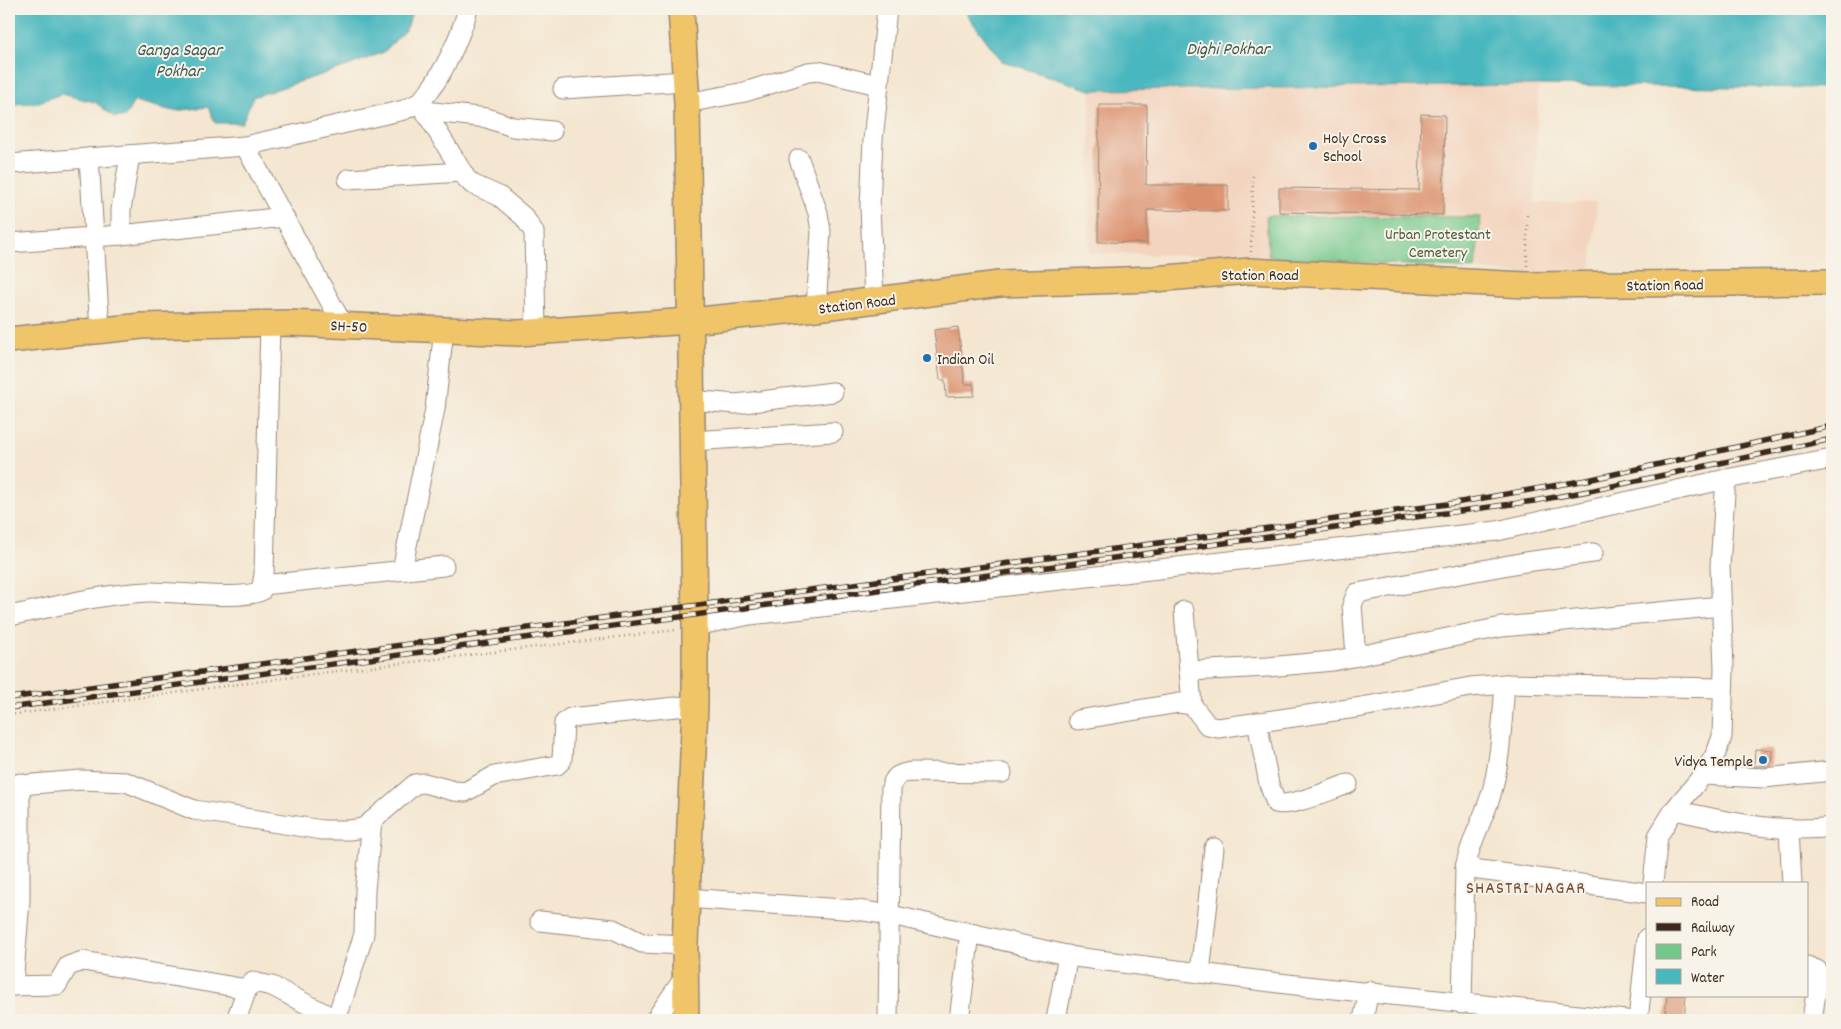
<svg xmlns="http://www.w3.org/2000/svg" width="1841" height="1029" font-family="Dekko,sans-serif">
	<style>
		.built { fill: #f3d4be }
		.green { fill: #74c88b; stroke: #587954 }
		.water { fill: #48b7bf; stroke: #42706e }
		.building { fill: #db906d }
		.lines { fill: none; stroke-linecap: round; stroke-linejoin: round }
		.minor-casing { stroke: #988877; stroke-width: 21 }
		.major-casing { stroke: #988877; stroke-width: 28 }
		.path { stroke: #988877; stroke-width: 2.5; stroke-dasharray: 1 4; stroke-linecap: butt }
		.minor { stroke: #fff; stroke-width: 19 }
		.major { stroke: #f0c469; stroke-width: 25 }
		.rail-casing { stroke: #3b2a1e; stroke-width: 5.5 }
		.rail { stroke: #f7f3e8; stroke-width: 4; stroke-dasharray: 11; stroke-linecap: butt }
		.poi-dot { fill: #1f6fb2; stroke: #f7f3e8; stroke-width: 2 }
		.labels { text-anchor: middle; stroke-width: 4; stroke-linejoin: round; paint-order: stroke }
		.poi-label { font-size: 16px; fill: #3b2a1e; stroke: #f7f3e8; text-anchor: start }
		.park-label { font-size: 16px; fill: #4c593f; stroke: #f7f3e8 }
		.street-label { font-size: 16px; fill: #3b2a1e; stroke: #f7f3e8 }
		.water-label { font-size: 18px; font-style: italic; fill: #405b56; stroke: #f7f3e8 }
		.neighbourhood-label { font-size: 18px; letter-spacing: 1px; fill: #734e3a; stroke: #f7f3e8 }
	</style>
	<rect width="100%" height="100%" fill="#f7f3e8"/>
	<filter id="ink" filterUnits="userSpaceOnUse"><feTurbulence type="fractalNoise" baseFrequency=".02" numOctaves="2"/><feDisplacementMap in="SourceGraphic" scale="10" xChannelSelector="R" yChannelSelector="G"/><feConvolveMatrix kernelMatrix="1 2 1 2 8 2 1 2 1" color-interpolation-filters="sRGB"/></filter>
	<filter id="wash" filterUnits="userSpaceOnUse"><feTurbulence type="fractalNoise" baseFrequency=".0096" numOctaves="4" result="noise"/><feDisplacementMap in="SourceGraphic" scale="20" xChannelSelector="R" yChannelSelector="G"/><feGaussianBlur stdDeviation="1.12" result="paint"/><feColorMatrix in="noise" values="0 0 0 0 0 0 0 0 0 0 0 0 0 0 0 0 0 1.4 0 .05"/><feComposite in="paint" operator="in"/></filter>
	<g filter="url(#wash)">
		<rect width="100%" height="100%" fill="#f4e6d0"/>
		<polygon class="built" points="1538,85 1535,203 1597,202 1591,270 1526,275 1475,269 1481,217 1266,216 1269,257 1089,253 1090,90"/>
		<polygon class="green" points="1266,216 1481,217 1475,269 1269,257"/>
		<g class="water">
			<polygon points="9,9 413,9 407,28 384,52 345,67 253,97 242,123 215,123 208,107 173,111 134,101 125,117 114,117 95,102 61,94 36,103 12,104 9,111"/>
			<polygon points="968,9 1832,9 1832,88 1538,85 1090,90 1002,61 967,15"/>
		</g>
		<g id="blocks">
			<g class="building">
				<polygon points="1099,105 1147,105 1146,185 1228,185 1228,211 1147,210 1147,243 1098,242"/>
				<polygon points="1421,114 1445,115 1443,215 1279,212 1279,188 1419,190"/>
				<polygon points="958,327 965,384 974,384 974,396 946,397 945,380 940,380 934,330"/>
				<polygon points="1755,749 1772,750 1771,766 1754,766"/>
				<polygon points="1667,995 1686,995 1684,1020 1665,1019"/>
			</g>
		</g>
	</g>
	<g filter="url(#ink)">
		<use href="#blocks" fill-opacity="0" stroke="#988877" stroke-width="1"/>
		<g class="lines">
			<g class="minor-casing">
				<g id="minor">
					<polyline points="563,89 685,81"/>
					<polyline points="420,103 466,178 472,184 499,196 524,217 534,232 536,332"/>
					<polyline points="687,103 745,92 808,72 818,71 878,85"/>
					<polyline points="425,111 487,118 513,127 552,131"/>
					<polyline points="245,146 343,325"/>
					<polyline points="89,158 100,330"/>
					<polyline points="799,159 818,213 821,231 816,308"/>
					<path d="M9,164L245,146L404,110C409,107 417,105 421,101C442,78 460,38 468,9"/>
					<polyline points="348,179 462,172"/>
					<polyline points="121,235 121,210 130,155"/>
					<polyline points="9,243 121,235 284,217"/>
					<polyline points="874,301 870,207 873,140 887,9"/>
					<polyline points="691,400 736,404 833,392"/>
					<polyline points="692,441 833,432"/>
					<polyline points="402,570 435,409 444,329"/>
					<polyline points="263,585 444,566"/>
					<polyline points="1184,611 1192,705"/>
					<path d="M9,616C55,607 100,594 148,592C175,591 239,601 261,591L264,575L270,323"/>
					<polyline points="695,626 750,615 1497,531 1726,479 1832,459"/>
					<polyline points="1356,656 1352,605 1357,593 1525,562 1593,553"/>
					<polyline points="1189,671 1268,667 1333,661 1502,627 1721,606"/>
					<polyline points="1078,720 1179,703 1192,705 1208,726 1218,728 1362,707 1470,687 1505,684 1723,688"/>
					<path d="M1257,722L1269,784L1276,803C1291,808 1332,789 1348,784"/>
					<polyline points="1703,775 1764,778 1832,771"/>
					<polyline points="9,786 81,780 126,782 194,810 322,830 349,830 363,828 372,821 415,784 424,783 454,791 465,792 494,776 557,765 562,760 564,723 570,718 695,705"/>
					<path d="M1674,810C1726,821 1779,834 1832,827"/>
					<polyline points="1789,830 1792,883"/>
					<polyline points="1465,868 1647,893"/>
					<polyline points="1653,883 1658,836 1674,810 1703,775 1716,753 1722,737 1724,668 1720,566 1726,479"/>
					<polyline points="686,898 857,910 891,915 1075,957 1287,984 1626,1020"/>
					<polyline points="540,921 613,929 642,943 685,945"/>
					<polyline points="1807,966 1817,970 1818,979 1812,1020"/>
					<polyline points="1200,973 1214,848"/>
					<polyline points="9,986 57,985 68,966 83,961 247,989"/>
					<polyline points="13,986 20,900 20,783"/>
					<path d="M1462,1004L1465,868C1470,842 1483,820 1491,795C1501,759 1502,721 1505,684"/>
					<polyline points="236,1020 247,989 253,982 272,986 337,1020"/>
					<polyline points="336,1020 364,934 365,890 372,821"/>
					<polyline points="655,1020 684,978"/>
					<path d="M888,1020L891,788C894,777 898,774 910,772L1002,773"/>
					<polyline points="959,1020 970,933"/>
					<polyline points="1056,1020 1068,955"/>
					<polyline points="1363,1020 1369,991"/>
					<polyline points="1638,1020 1647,938"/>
				</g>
			</g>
			<g class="major-casing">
				<g id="major">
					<polyline points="681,9 687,103 695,617 695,705 685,945 686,1020"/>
					<polyline points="9,340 142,326 288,323 518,333 690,321 816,308 999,284 1154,279 1250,271 1526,285 1832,282"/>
				</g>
			</g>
			<g class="path">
				<polyline points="1251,252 1253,173"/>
				<polyline points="1527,266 1527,212"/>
				<polyline points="9,715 337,671 676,630"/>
			</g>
			<use href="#minor" class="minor"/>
			<use href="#major" class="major"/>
			<g class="rail-casing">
				<g id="rail">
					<polyline points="9,698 1455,503 1592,479 1832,426"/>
					<polyline points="9,708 1534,501 1594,490 1832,439"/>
				</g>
			</g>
			<use href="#rail" class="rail"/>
		</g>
	</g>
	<g class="poi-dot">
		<circle cx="1313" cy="146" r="5"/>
		<circle cx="927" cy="358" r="5"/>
		<circle cx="1763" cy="760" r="5"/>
	</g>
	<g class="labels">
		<g class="poi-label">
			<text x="1323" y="143">Holy Cross<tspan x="1323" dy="18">School</tspan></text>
			<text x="937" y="364">Indian Oil</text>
			<text x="1753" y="766" text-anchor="end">Vidya Temple</text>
		</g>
		<g class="park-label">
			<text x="1438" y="239">Urban Protestant<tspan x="1438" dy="18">Cemetery</tspan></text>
		</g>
		<g class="street-label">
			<text x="1260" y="280">Station Road</text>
			<text transform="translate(1665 284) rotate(-1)" y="6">Station Road</text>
			<text transform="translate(857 303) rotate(-7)" y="6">Station Road</text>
			<text transform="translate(349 325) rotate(3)" y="6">SH-50</text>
		</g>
		<g class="water-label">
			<text x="1228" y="54">Dighi Pokhar</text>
			<text x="179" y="55">Ganga Sagar<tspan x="179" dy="21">Pokhar</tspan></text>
		</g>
		<g class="neighbourhood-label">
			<text x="1526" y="893">SHASTRI NAGAR</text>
		</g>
	</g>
	<rect width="1841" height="1029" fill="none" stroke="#f7f3e8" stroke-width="30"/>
	<rect x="1646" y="882" width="162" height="115" fill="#f7f3e8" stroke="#aca397"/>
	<rect x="1656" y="898" width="25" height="8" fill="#f0c469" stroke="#aca397"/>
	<text x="1691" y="906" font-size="15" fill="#3b2a1e">Road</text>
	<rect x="1656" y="923" width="25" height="8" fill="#3b2a1e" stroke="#aca397"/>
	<text x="1691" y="932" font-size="15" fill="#3b2a1e">Railway</text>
	<rect x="1656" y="944" width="25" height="15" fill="#74c88b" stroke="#aca397"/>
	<text x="1691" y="956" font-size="15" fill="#3b2a1e">Park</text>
	<rect x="1656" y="969" width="25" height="15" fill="#48b7bf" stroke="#aca397"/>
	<text x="1691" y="982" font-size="15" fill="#3b2a1e">Water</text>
</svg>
